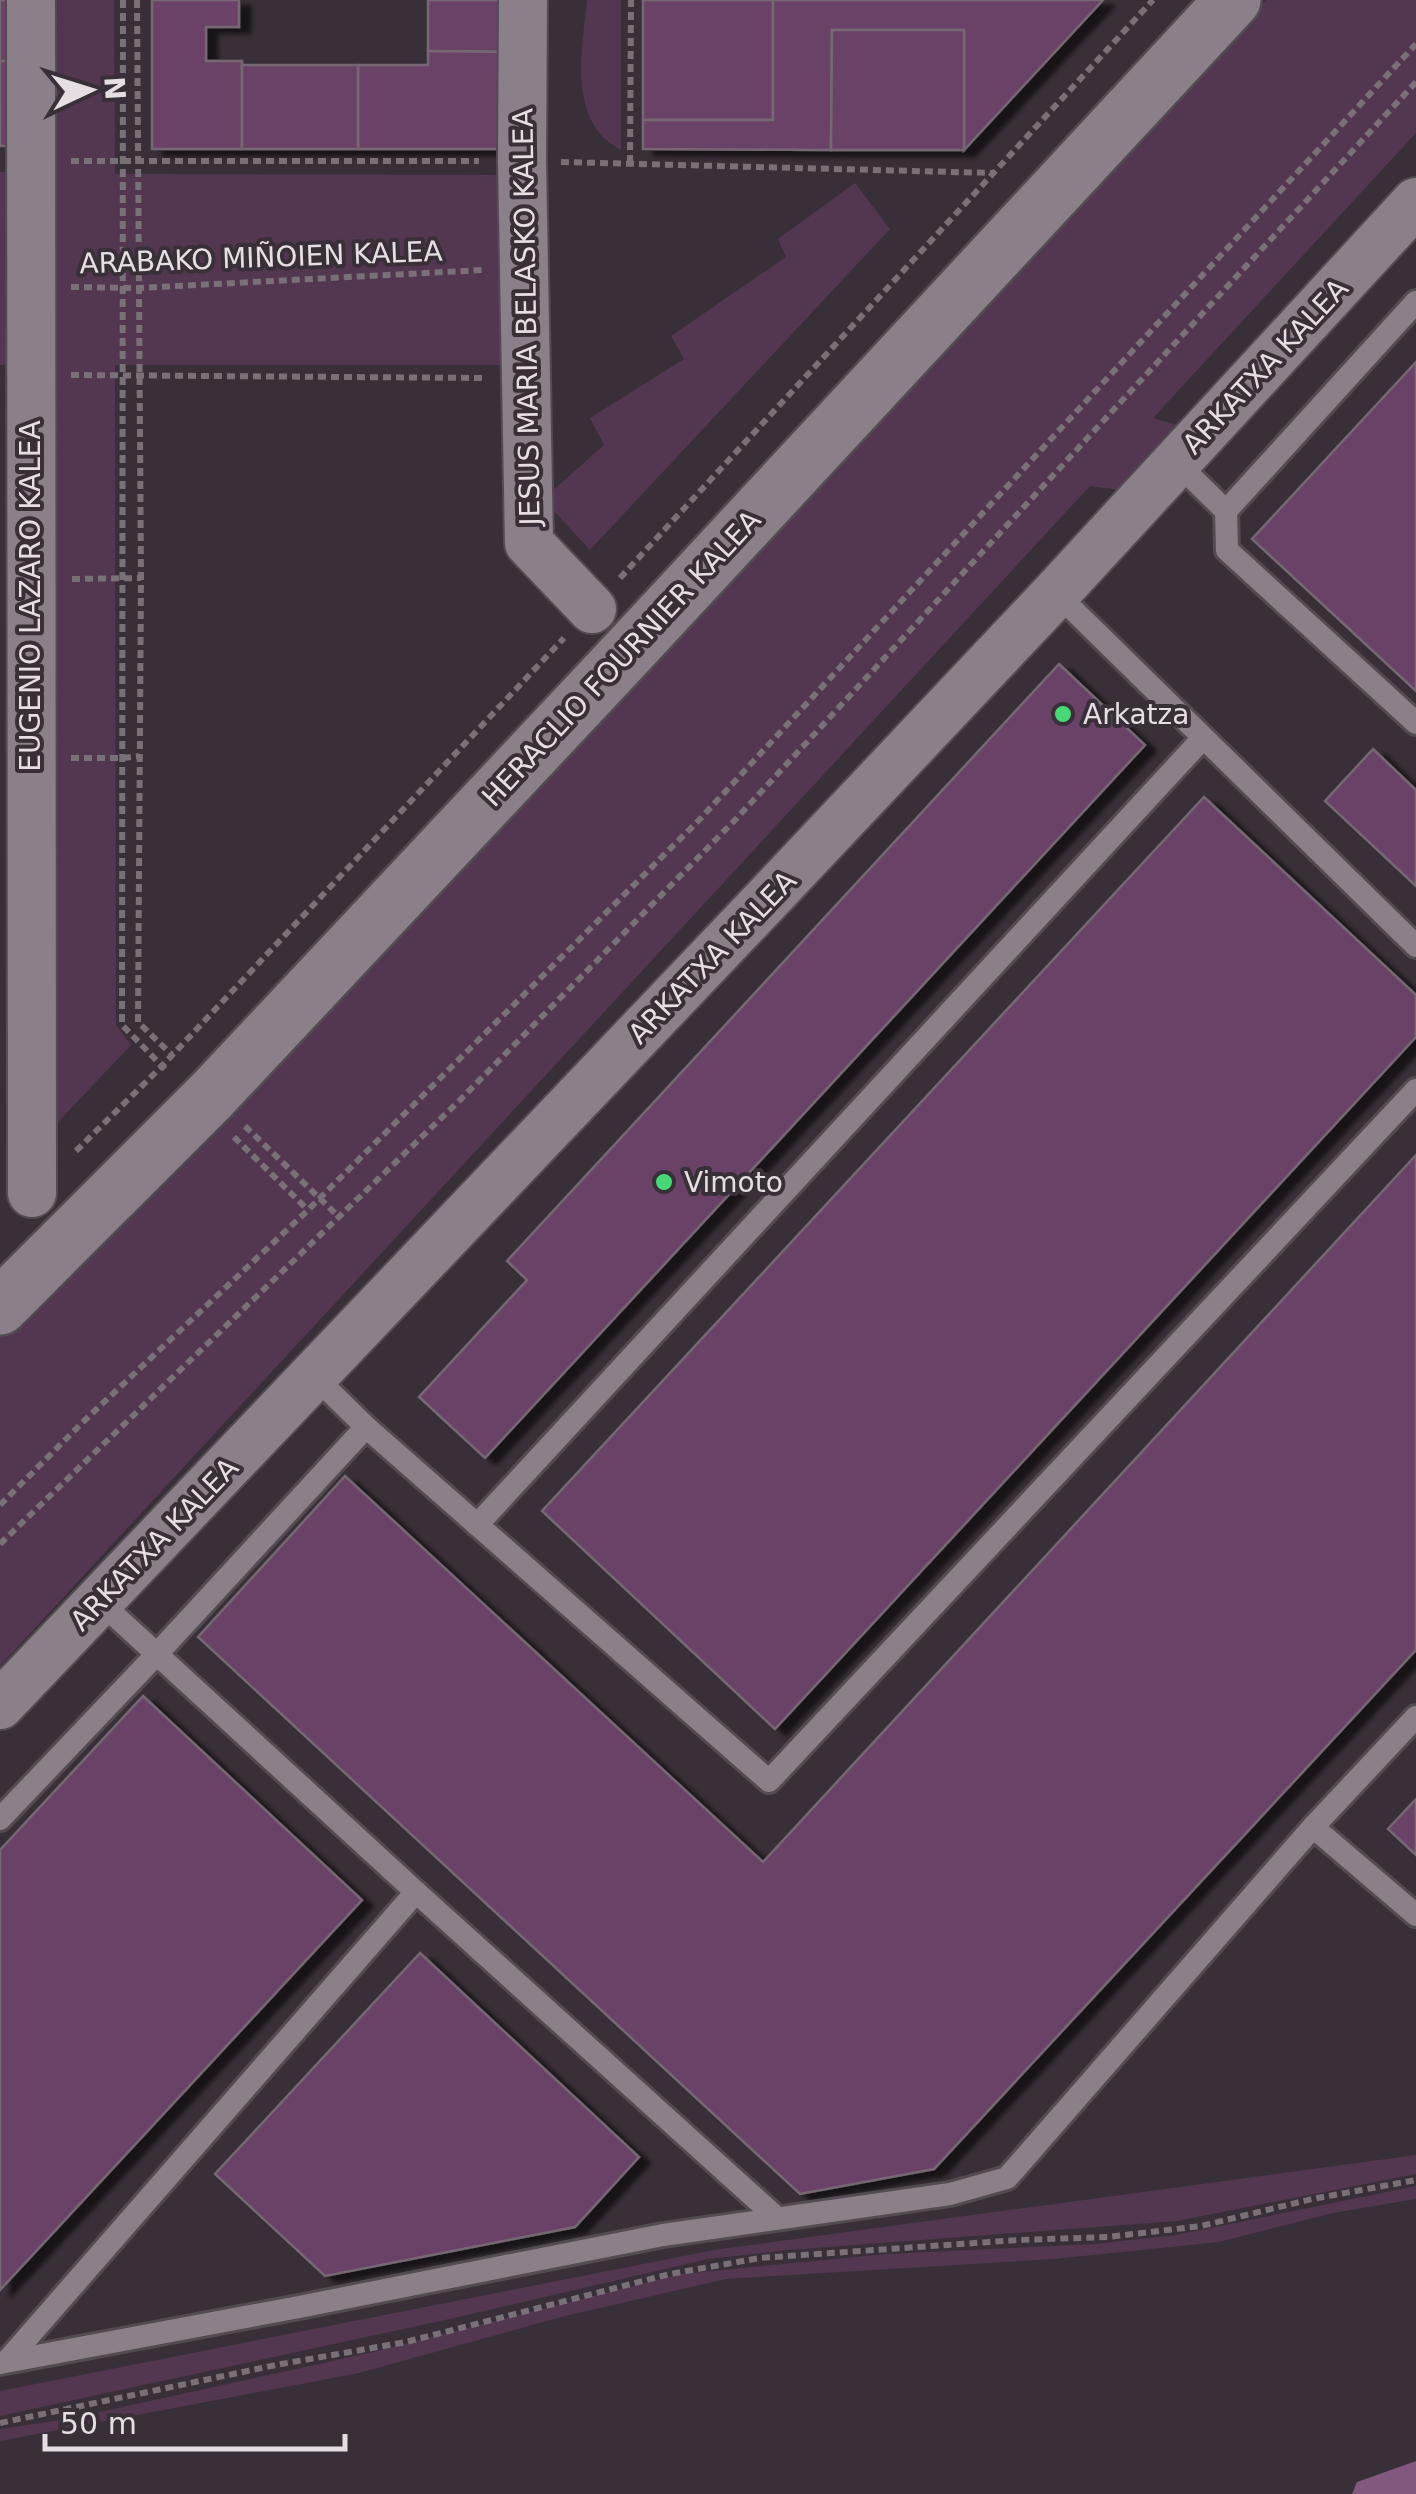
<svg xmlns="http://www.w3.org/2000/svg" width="1416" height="2494" font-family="'DejaVu Sans',sans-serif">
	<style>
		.green { fill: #533750 }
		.forest { fill: #83587e }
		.building { fill: #6b4267; stroke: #746872; stroke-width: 2.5; filter: url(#shadow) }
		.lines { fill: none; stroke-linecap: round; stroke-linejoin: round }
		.lane-casing { stroke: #534b52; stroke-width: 28 }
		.street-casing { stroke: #534b52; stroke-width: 52 }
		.secondary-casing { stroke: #534b52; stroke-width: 60 }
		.path { stroke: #797078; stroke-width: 6; stroke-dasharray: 8 5; stroke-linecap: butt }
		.lane { stroke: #8b7f8a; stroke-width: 22 }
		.street { stroke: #8b7f8a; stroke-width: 48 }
		.secondary { stroke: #8b7f8a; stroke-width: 55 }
		.poi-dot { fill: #49d778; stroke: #392f38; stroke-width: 4 }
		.labels { text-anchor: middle; stroke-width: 8; stroke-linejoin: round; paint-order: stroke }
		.street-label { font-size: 28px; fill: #e5dfe4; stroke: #392f38 }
		.poi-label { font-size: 28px; fill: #e5dfe4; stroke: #392f38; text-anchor: start }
	</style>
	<defs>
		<filter id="shadow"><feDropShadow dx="11" dy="6" stdDeviation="2.5" flood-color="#0009"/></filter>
	</defs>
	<rect width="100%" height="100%" fill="#392f38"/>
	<g class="green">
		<polygon points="44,0 114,0 115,174 511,175 510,365 115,365 116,1025 131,1045 43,1138 44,365 0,365 0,172 44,172"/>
		<path d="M587,0H621V150C615,146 606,141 601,135C571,100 583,43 587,0Z"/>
		<polygon points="1266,0 1416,0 1416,133 1153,418 1177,425 1120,490 1090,486 0,1666 0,1336 243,1096"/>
		<polygon points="855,183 890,229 590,550 543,499 604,445 590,418 684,359 671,336 786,257 778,239"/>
		<polygon points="1416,2155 1416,2174 1177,2221 788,2250 708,2259 454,2318 0,2416 0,2391 714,2250"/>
		<polygon points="1416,2186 1416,2199 1333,2213 1219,2242 1054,2259 726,2279 565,2316 359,2373 0,2441 0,2429 68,2419 373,2352 681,2274 886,2254 1094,2244 1176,2235"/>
	</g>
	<polygon class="forest" points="1416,2461 1416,2494 1352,2494 1357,2482"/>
	<g class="building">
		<rect x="0" y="0" width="23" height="61"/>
		<polygon points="152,0 239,0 239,27 206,27 206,61 242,61 242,149 152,149"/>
		<polygon points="428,0 511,0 511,52 428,51"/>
		<rect x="643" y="0" width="130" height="120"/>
		<polygon points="773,0 1103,0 964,150 964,30 832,30 831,150 643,149 643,120 773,120"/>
		<polygon points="832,30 964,30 964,150 831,150"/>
		<polygon points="428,51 511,52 512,149 358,149 358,65 428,65"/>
		<rect x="0" y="61" width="23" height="85"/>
		<rect x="242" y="65" width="116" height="84"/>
		<polygon points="1416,362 1416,691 1252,539"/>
		<polygon points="1059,664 1145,745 485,1458 419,1397 527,1280 507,1261"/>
		<polygon points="1373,749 1416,790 1416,886 1325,801"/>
		<polygon points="1204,797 1416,995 1416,1037 775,1729 542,1511"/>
		<polygon points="1416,1155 1416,1650 934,2169 800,2194 198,1637 345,1476 763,1862"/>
		<polygon points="143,1696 362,1900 0,2290 0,1850"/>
		<polygon points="1416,1799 1416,1855 1388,1829"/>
		<polygon points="420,1953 639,2157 575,2227 325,2276 215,2174"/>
	</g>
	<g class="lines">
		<g class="lane-casing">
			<g id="lane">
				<polyline points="1176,462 1226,511 1416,302"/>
				<polyline points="1226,511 1227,550 1416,723"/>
				<polyline points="1056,593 1416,946"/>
				<polyline points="314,1376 366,1427"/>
				<polyline points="477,1525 1203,738"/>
				<polyline points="100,1602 416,1892 777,2218"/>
				<polyline points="1416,1717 1313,1827 1416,1915"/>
				<polyline points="0,1819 156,1655 366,1427 769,1781 1416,1090"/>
				<polyline points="7,2361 416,1892"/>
				<polyline points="0,2363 299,2307 663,2235 950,2194 1007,2178 1313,1827"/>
			</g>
		</g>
		<g class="street-casing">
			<g id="street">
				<polyline points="31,0 32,1193"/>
				<polyline points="523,0 522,161 529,543 592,609"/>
				<polyline points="0,1705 770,896 1056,593 1416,202"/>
			</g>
		</g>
		<g class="secondary-casing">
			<polyline id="secondary" points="0,1307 213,1094 627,653 1233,0"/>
		</g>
		<g class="path">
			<polyline points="123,0 122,1025 165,1069"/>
			<polyline points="137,0 141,578 138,1022 172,1055"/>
			<polyline points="71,161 479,161"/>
			<polyline points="561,162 993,173"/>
			<polyline points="630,163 631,0"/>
			<polyline points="71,287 139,288 483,270"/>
			<polyline points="71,375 484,378"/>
			<polyline points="620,578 1153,0"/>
			<polyline points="72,579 141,578"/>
			<polyline points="71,758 123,758 139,756"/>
			<polyline points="245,1126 339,1217"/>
			<polyline points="234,1137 308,1210"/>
			<polyline points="76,1151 162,1066 564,638"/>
			<polyline points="0,1505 85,1420 308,1210 700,819 1416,44"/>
			<polyline points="0,1544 461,1099 736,819 1416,82"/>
			<polyline points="0,2423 276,2365 406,2342 670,2274 760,2258 1018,2240 1108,2237 1201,2226 1312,2199 1416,2180"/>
		</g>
		<use href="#lane" class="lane"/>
		<use href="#street" class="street"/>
		<use href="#secondary" class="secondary"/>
	</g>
	<g class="poi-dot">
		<circle cx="1063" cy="714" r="10"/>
		<circle cx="664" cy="1182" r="10"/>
	</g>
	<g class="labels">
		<g class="street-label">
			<text transform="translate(261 257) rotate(-2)" y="10">ARABAKO MIÑOIEN KALEA</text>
			<text transform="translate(526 317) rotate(-91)" y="10">JESUS MARIA BELASKO KALEA</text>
			<text transform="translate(1265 366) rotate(-47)" y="10">ARKATXA KALEA</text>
			<text transform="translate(30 596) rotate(-90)" y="10">EUGENIO LAZARO KALEA</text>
			<text transform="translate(621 658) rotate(-47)" y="10">HERACLIO FOURNIER KALEA</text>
			<text transform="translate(712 957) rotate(-46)" y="10">ARKATXA KALEA</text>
			<text transform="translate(154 1544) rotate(-46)" y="10">ARKATXA KALEA</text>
		</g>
		<g class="poi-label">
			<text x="1083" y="724">Arkatza</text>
			<text x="684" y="1192">Vimoto</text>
		</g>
	</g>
	<g transform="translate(90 90) rotate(86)" stroke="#392f38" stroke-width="8" paint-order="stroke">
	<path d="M0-8L18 38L0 25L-18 38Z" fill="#e5dfe4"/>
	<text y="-15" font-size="28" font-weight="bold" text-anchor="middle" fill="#e5dfe4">N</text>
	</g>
	<path d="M45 2434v15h300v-15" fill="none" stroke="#e5dfe4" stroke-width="5"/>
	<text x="60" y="2434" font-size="30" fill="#e5dfe4" stroke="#392f38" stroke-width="8" paint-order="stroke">50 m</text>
</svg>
